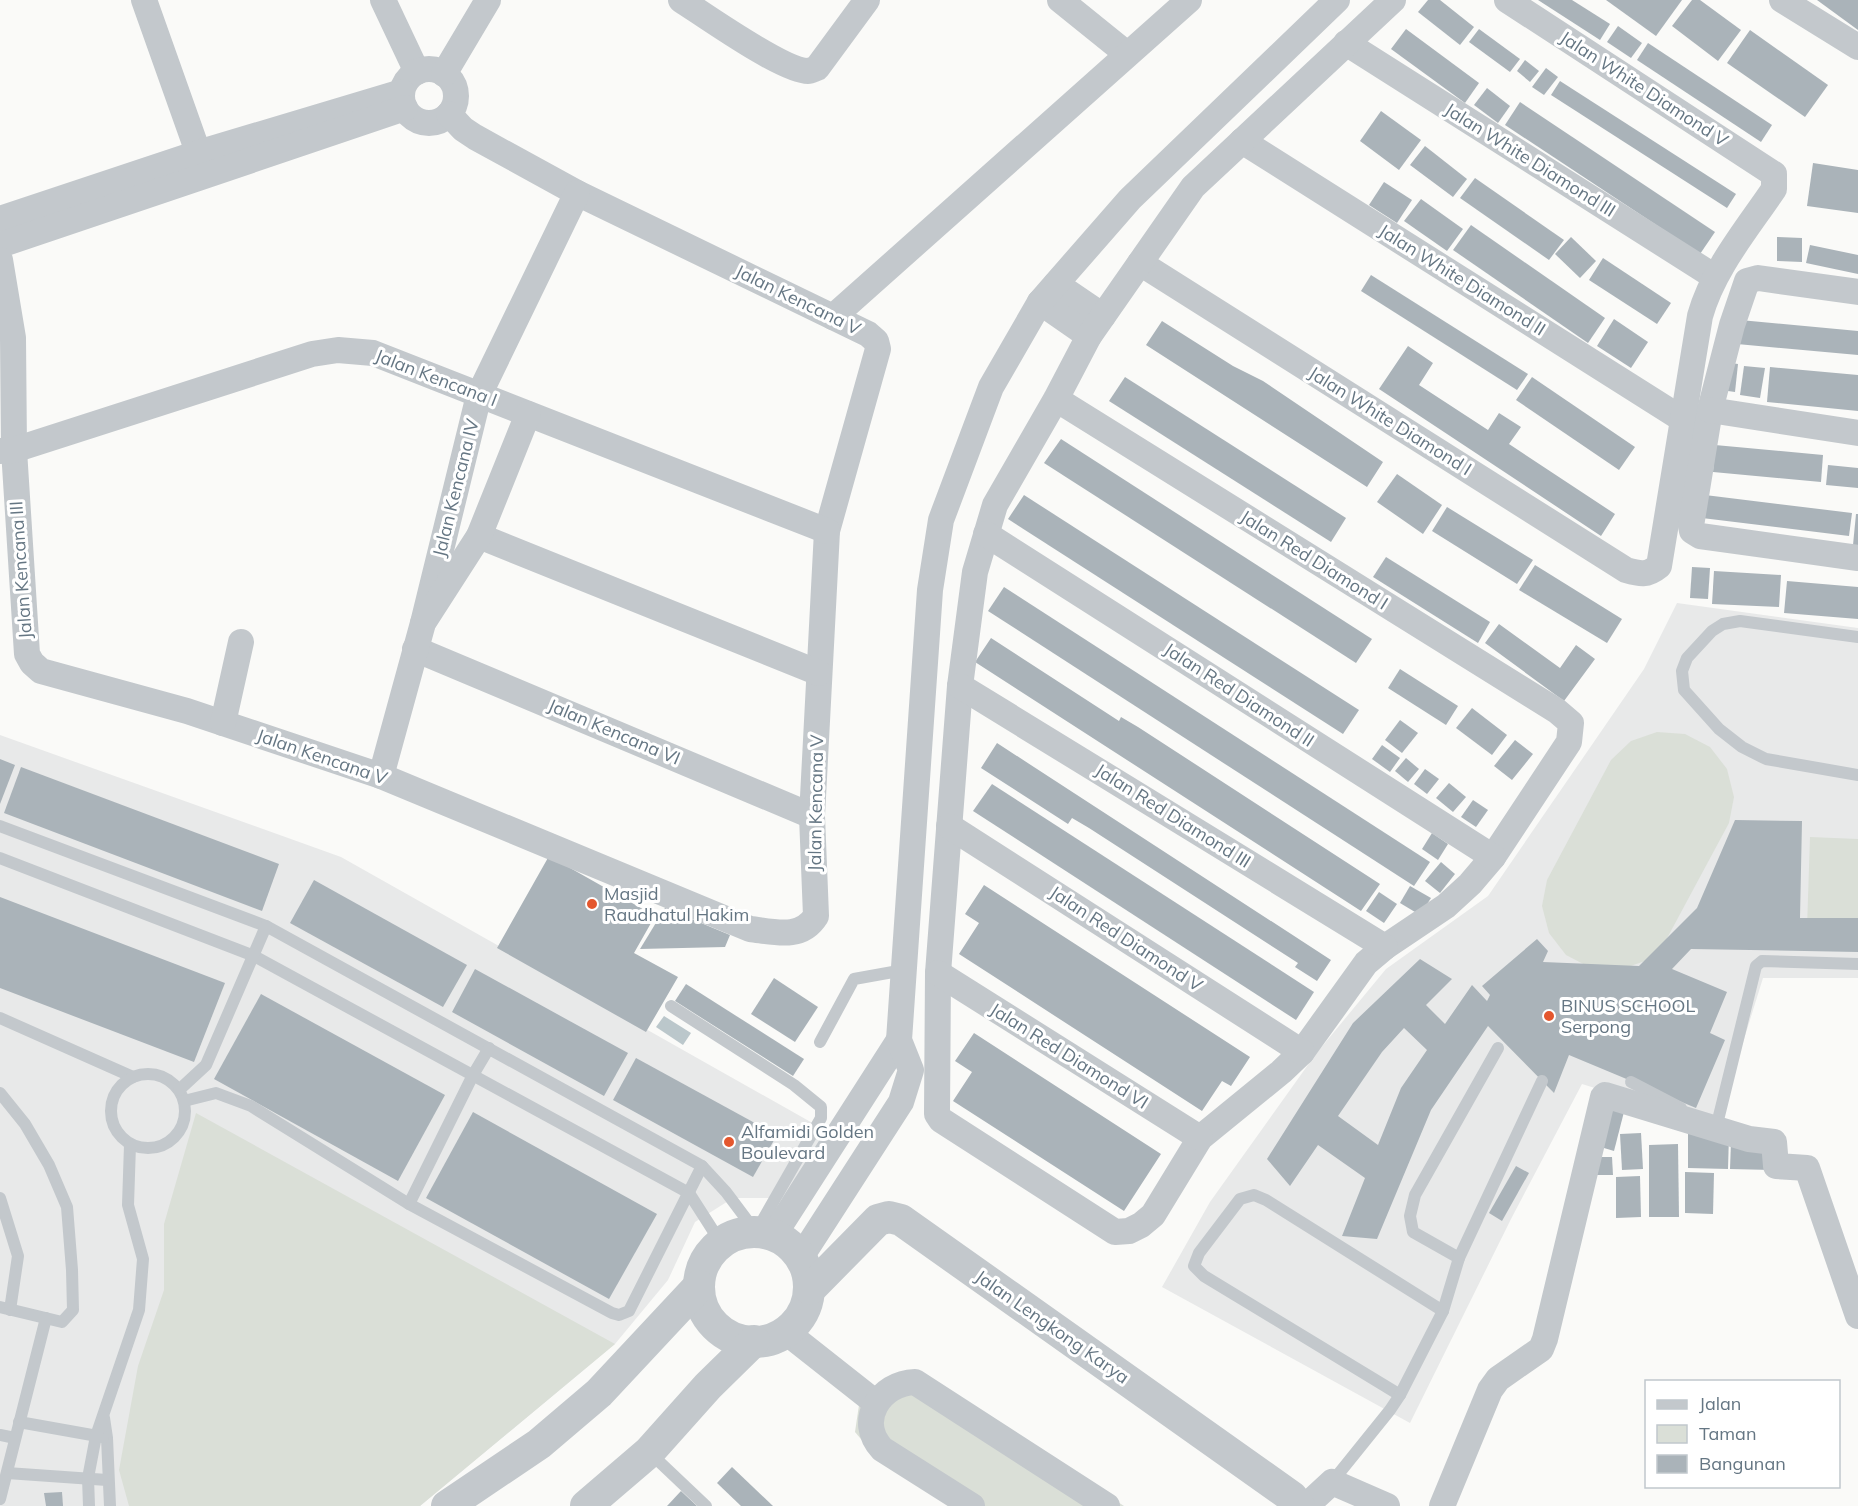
<svg xmlns="http://www.w3.org/2000/svg" width="1858" height="1506" font-family="Mulish,sans-serif">
	<style>
		.built { fill: #e8e9e9 }
		.green { fill: #dadfd7 }
		.water { fill: #bbc7cb }
		.building { fill: #aab3b9; fill-rule: evenodd }
		.lines { fill: none; stroke-linecap: round; stroke-linejoin: round }
		.service { stroke: #c3c8cc; stroke-width: 12 }
		.minor { stroke: #c3c8cc; stroke-width: 26 }
		.tertiary { stroke: #c3c8cc; stroke-width: 32 }
		.poi-dot { fill: #e4572e; stroke: #fff; stroke-width: 2 }
		.labels { text-anchor: middle; stroke-width: 6; stroke-linejoin: round; paint-order: stroke }
		.street-label { font-size: 18px; fill: #657683; stroke: #fff }
		.poi-label { font-size: 18px; fill: #657683; stroke: #fff; text-anchor: start }
	</style>
	<rect width="100%" height="100%" fill="#fafaf8"/>
	<g class="built">
		<polygon points="1677,603 1858,628 1858,978 1763,978 1717,1126 1582,1084 1511,1219 1410,1423 1162,1287 1210,1202 1315,1055 1386,969 1488,896 1644,669"/>
		<polygon points="0,735 341,857 832,1134 783,1198 733,1198 695,1222 668,1280 615,1344 420,1506 0,1506"/>
	</g>
	<g class="green">
		<polygon points="1657,732 1685,734 1710,747 1727,769 1734,797 1729,823 1665,942 1645,961 1619,970 1591,968 1566,955 1549,933 1542,906 1547,880 1611,760 1631,741"/>
		<polygon points="1810,837 1858,839 1858,929 1807,928"/>
		<polygon points="196,1113 615,1344 420,1506 129,1506 119,1470 138,1366 164,1290 164,1224"/>
		<polygon points="920,1374 1124,1506 952,1506 881,1463 855,1432 859,1405"/>
	</g>
	<polygon class="water" points="664,1016 691,1033 683,1045 656,1027"/>
	<g class="building">
		<polygon points="1428,0 1440,0 1474,27 1460,45 1418,12"/>
		<polygon points="1538,0 1572,0 1610,24 1600,40"/>
		<polygon points="1606,0 1682,0 1656,36"/>
		<polygon points="1692,0 1700,0 1741,30 1718,61 1672,26"/>
		<polygon points="1817,0 1858,0 1858,30 1832,11"/>
		<polygon points="1618,26 1642,43 1631,58 1607,42"/>
		<polygon points="1406,29 1479,83 1465,103 1391,49"/>
		<polygon points="1479,29 1520,59 1510,72 1469,42"/>
		<polygon points="1750,30 1828,85 1805,117 1727,63"/>
		<polygon points="1648,43 1772,125 1761,142 1637,60"/>
		<polygon points="1525,60 1539,71 1530,82 1517,71"/>
		<polygon points="1546,68 1558,77 1544,95 1532,87"/>
		<polygon points="1560,81 1736,194 1727,208 1551,95"/>
		<polygon points="1487,88 1510,106 1498,123 1474,105"/>
		<polygon points="1520,102 1715,232 1700,254 1505,125"/>
		<polygon points="1381,111 1421,140 1399,170 1360,141"/>
		<polygon points="1425,146 1467,179 1453,197 1410,165"/>
		<polygon points="1813,163 1858,170 1858,213 1807,206"/>
		<polygon points="1475,178 1564,240 1549,260 1460,198"/>
		<polygon points="1384,182 1412,200 1397,223 1369,205"/>
		<polygon points="1421,199 1463,229 1447,251 1404,221"/>
		<polygon points="1471,225 1605,318 1588,343 1453,250"/>
		<polygon points="1571,237 1596,261 1580,278 1555,254"/>
		<polygon points="1777,237 1802,238 1802,262 1777,261"/>
		<polygon points="1810,245 1858,255 1858,274 1806,263"/>
		<polygon points="1603,258 1671,303 1657,324 1589,280"/>
		<polygon points="1371,275 1528,374 1517,390 1361,291"/>
		<polygon points="1614,319 1648,342 1631,368 1597,346"/>
		<polygon points="1740,320 1858,331 1858,355 1737,344"/>
		<polygon points="1162,321 1233,366 1263,381 1383,462 1367,487 1146,345"/>
		<polygon points="1408,346 1433,363 1419,385 1488,430 1499,413 1521,427 1509,444 1615,514 1601,536 1379,389"/>
		<polygon points="1724,362 1738,364 1735,392 1721,390"/>
		<polygon points="1744,366 1765,368 1760,398 1740,395"/>
		<polygon points="1770,367 1858,375 1858,411 1767,402"/>
		<polygon points="1125,377 1346,518 1331,542 1109,401"/>
		<polygon points="1532,377 1635,447 1619,470 1516,400"/>
		<polygon points="1061,439 1372,639 1356,663 1044,463"/>
		<polygon points="1715,445 1823,455 1821,482 1713,472"/>
		<polygon points="1828,465 1858,468 1858,488 1826,485"/>
		<polygon points="1397,474 1442,505 1423,534 1377,502"/>
		<polygon points="1024,495 1359,710 1343,734 1008,519"/>
		<polygon points="1705,495 1852,513 1849,536 1702,518"/>
		<polygon points="1447,507 1533,560 1517,584 1432,531"/>
		<polygon points="1856,514 1858,514 1858,545 1853,545"/>
		<polygon points="1386,557 1490,622 1478,643 1373,577"/>
		<polygon points="1535,565 1622,619 1607,643 1519,590"/>
		<polygon points="1692,567 1710,568 1708,599 1690,598"/>
		<polygon points="1714,571 1781,575 1779,607 1712,604"/>
		<polygon points="1787,581 1858,587 1858,619 1784,613"/>
		<polygon points="1004,587 1430,862 1414,886 988,611"/>
		<polygon points="1499,624 1560,668 1576,645 1595,659 1564,701 1485,643"/>
		<polygon points="991,638 1119,721 1121,717 1138,727 1380,884 1361,911 975,662"/>
		<polygon points="1400,669 1458,706 1446,725 1388,688"/>
		<polygon points="1472,708 1507,735 1492,755 1456,728"/>
		<polygon points="1400,720 1418,733 1402,753 1385,740"/>
		<polygon points="1515,740 1533,754 1512,780 1494,766"/>
		<polygon points="997,743 1331,960 1317,981 1295,967 1298,963 1089,828 1072,818 1068,824 981,768"/>
		<polygon points="1382,745 1400,758 1390,772 1372,759"/>
		<polygon points="1406,758 1419,769 1408,782 1395,771"/>
		<polygon points="0,759 15,765 0,804"/>
		<polygon points="21,767 279,864 262,911 4,813"/>
		<polygon points="1425,769 1439,779 1427,794 1414,784"/>
		<polygon points="1449,783 1466,797 1453,812 1436,798"/>
		<polygon points="992,784 1314,992 1296,1020 973,811"/>
		<polygon points="1473,800 1488,810 1476,827 1461,817"/>
		<path d="M1735,820L1802,821L1800,918H1858V952L1691,949L1672,969L1727,992L1710,1033L1725,1040L1696,1108L1569,1055L1554,1093L1488,1026L1431,1110L1377,1239L1342,1236L1365,1178L1318,1145L1290,1186L1267,1159L1353,1023L1420,959L1452,979L1426,1005L1445,1024L1472,985L1487,1001L1490,995L1482,986L1537,939L1548,951L1543,962L1639,966L1697,908ZM1404,1028L1427,1050L1401,1088L1378,1145L1338,1116L1382,1052Z"/>
		<polygon points="1432,833 1448,844 1438,860 1422,849"/>
		<polygon points="549,856 655,916 634,953 678,977 646,1032 497,948"/>
		<polygon points="1441,862 1455,874 1440,893 1425,881"/>
		<polygon points="314,880 467,965 443,1007 290,923"/>
		<polygon points="984,885 1250,1057 1231,1086 1222,1081 1202,1111 959,954 979,923 965,914"/>
		<polygon points="1410,886 1431,898 1420,915 1400,903"/>
		<polygon points="1379,892 1397,904 1384,923 1366,911"/>
		<polygon points="0,897 225,983 194,1062 0,988"/>
		<polygon points="665,908 730,935 725,947 640,949"/>
		<polygon points="475,969 628,1053 604,1096 452,1012"/>
		<polygon points="774,978 818,1007 795,1042 751,1014"/>
		<polygon points="686,984 804,1059 793,1076 675,1001"/>
		<polygon points="261,994 445,1095 398,1181 214,1079"/>
		<polygon points="974,1033 1161,1154 1124,1211 953,1101 972,1072 955,1061"/>
		<polygon points="636,1058 777,1135 753,1177 613,1100"/>
		<polygon points="1607,1099 1626,1104 1614,1151 1594,1145"/>
		<polygon points="473,1112 657,1214 609,1299 426,1198"/>
		<polygon points="1641,1133 1643,1169 1622,1170 1620,1134"/>
		<polygon points="1688,1134 1729,1135 1728,1169 1688,1168"/>
		<polygon points="1731,1142 1773,1143 1772,1170 1730,1169"/>
		<polygon points="1678,1144 1679,1217 1649,1217 1649,1145"/>
		<polygon points="1593,1157 1612,1157 1613,1175 1594,1175"/>
		<polygon points="1516,1166 1529,1173 1502,1221 1489,1213"/>
		<polygon points="1685,1172 1714,1173 1713,1214 1685,1213"/>
		<polygon points="1640,1176 1641,1217 1616,1218 1616,1177"/>
		<polygon points="732,1467 773,1506 741,1506 717,1483"/>
		<polygon points="681,1491 697,1506 667,1506"/>
		<polygon points="62,1492 63,1506 46,1506 44,1493"/>
	</g>
	<g class="lines">
		<g class="service">
			<polyline points="1858,637 1740,621 1723,624 1712,631 1687,658 1682,671 1684,690 1719,729 1742,747 1766,759 1858,775"/>
			<polyline points="0,826 266,926 702,1166 726,1192 756,1232 821,1118 821,1107 794,1085 671,1006"/>
			<polyline points="0,858 254,956 689,1193 721,1243"/>
			<polyline points="0,1018 133,1077"/>
			<polyline points="820,1042 854,979 904,970"/>
			<circle cx="148" cy="1111" r="37"/>
			<polyline points="1631,1082 1681,1108"/>
			<polyline points="179,1090 206,1065 266,926"/>
			<polyline points="0,1093 25,1124 49,1165 67,1207 72,1270 73,1310 62,1322 0,1307"/>
			<polyline points="184,1101 216,1093 251,1106 409,1204 612,1313 619,1315 629,1311 702,1166"/>
			<polyline points="1707,1121 1712,1123 1718,1120 1756,966 1762,961 1858,964"/>
			<polyline points="0,1198 18,1256 10,1310"/>
			<polyline points="409,1204 473,1075 489,1048"/>
			<polyline points="1459,1258 1413,1232 1410,1216 1415,1195 1498,1048"/>
			<polyline points="1400,1395 1204,1276 1194,1266 1199,1253 1240,1199 1254,1195 1266,1200 1443,1311"/>
			<polyline points="104,1418 107,1438 110,1506"/>
			<polyline points="19,1422 103,1437"/>
			<polyline points="0,1435 15,1438"/>
			<polyline points="649,1452 706,1506"/>
			<polyline points="7,1473 107,1480"/>
			<polyline points="1332,1482 1390,1410 1400,1395 1443,1311 1459,1258 1542,1081"/>
			<polyline points="0,1499 46,1318"/>
			<polyline points="89,1506 88,1478 96,1436 139,1310 143,1259 128,1205 130,1145"/>
		</g>
		<g class="minor">
			<polyline points="144,0 204,169"/>
			<polyline points="383,0 417,72"/>
			<path d="M681,0C706,16 783,71 808,71C811,71 814,69 817,68L867,0"/>
			<polyline points="1060,0 1127,54"/>
			<polyline points="1782,0 1858,47"/>
			<polyline points="1346,43 1715,277"/>
			<circle cx="429" cy="96" r="27"/>
			<polyline points="444,74 488,0"/>
			<polyline points="1242,141 1682,419"/>
			<polyline points="0,219 198,153 402,92"/>
			<polyline points="0,245 405,108"/>
			<path d="M0,260L13,338L14,450L27,654L32,663L41,671L187,711L381,776L750,929C775,932 801,940 816,916L812,816L827,531L878,349L876,341L868,334L577,193L475,137L463,129L449,114"/>
			<path d="M1140,263L1626,570C1640,574 1647,576 1659,566L1700,316C1713,269 1747,229 1774,189V174L1507,0"/>
			<polyline points="1056,284 1103,316"/>
			<polyline points="1858,292 1758,278 1747,281 1732,325 1710,410 1691,526 1692,531 1700,536 1858,558"/>
			<polyline points="1040,302 1089,336"/>
			<polyline points="833,317 1189,0"/>
			<polyline points="1056,399 1557,711 1571,723 1569,742 1493,857 1470,884 1446,906 1385,947 1366,963 1302,1052 1281,1072 1200,1138 1153,1215 1141,1225 1129,1231 1115,1232 941,1120 937,1114 938,973 960,686 975,572 995,505 1056,399 1089,336 1193,187 1393,0"/>
			<polyline points="1710,410 1858,433"/>
			<polyline points="0,451 14,450 312,354 338,350 373,353 827,531"/>
			<polyline points="986,534 1493,857"/>
			<polyline points="479,536 819,673"/>
			<polyline points="423,623 479,395 577,193"/>
			<polyline points="415,649 812,816"/>
			<polyline points="960,686 1385,947"/>
			<polyline points="223,723 241,642"/>
			<polyline points="381,776 423,623 479,536 528,414"/>
			<polyline points="949,826 1302,1052"/>
			<polyline points="938,973 1200,1138"/>
			<polyline points="774,1235 899,1040"/>
			<polyline points="801,1257 901,1102 911,1070 899,1040 930,590 941,520 991,387 1040,302 1130,199 1337,0"/>
			<polyline points="786,1332 876,1403"/>
			<path d="M972,1506L882,1449C856,1421 880,1383 915,1382L1107,1506"/>
			<polyline points="1306,1506 1332,1482 1387,1506"/>
			<polyline points="1442,1506 1490,1390 1498,1379 1541,1349 1545,1339 1603,1097 1605,1095 1749,1139 1774,1142 1776,1166 1807,1168 1858,1316"/>
		</g>
		<g class="tertiary">
			<circle cx="754" cy="1287" r="55"/>
			<polyline points="810,1289 878,1220 889,1217 901,1220 1292,1497 1299,1506"/>
			<polyline points="447,1506 539,1444 599,1393 699,1286"/>
			<polyline points="586,1506 649,1452 708,1386 754,1341"/>
		</g>
	</g>
	<g class="poi-dot">
		<circle cx="592" cy="904" r="6"/>
		<circle cx="1549" cy="1016" r="6"/>
		<circle cx="729" cy="1142" r="6"/>
	</g>
	<g class="labels">
		<g class="street-label">
			<text transform="translate(1644 89) rotate(33)" y="6">Jalan White Diamond V</text>
			<text transform="translate(1530 160) rotate(32)" y="6">Jalan White Diamond III</text>
			<text transform="translate(1462 280) rotate(32)" y="6">Jalan White Diamond II</text>
			<text transform="translate(798 300) rotate(26)" y="6">Jalan Kencana V</text>
			<text transform="translate(436 378) rotate(21)" y="6">Jalan Kencana I</text>
			<text transform="translate(1390 421) rotate(32)" y="6">Jalan White Diamond I</text>
			<text transform="translate(456 488) rotate(-76)" y="6">Jalan Kencana IV</text>
			<text transform="translate(1314 560) rotate(32)" y="6">Jalan Red Diamond I</text>
			<text transform="translate(21 570) rotate(-94)" y="6">Jalan Kencana III</text>
			<text transform="translate(1239 695) rotate(33)" y="6">Jalan Red Diamond II</text>
			<text transform="translate(614 732) rotate(23)" y="6">Jalan Kencana VI</text>
			<text transform="translate(322 757) rotate(19)" y="6">Jalan Kencana V</text>
			<text transform="translate(816 803) rotate(-89)" y="6">Jalan Kencana V</text>
			<text transform="translate(1173 816) rotate(32)" y="6">Jalan Red Diamond III</text>
			<text transform="translate(1126 939) rotate(33)" y="6">Jalan Red Diamond V</text>
			<text transform="translate(1069 1056) rotate(32)" y="6">Jalan Red Diamond VI</text>
			<text transform="translate(1052 1327) rotate(35)" y="6">Jalan Lengkong Karya</text>
		</g>
		<g class="poi-label">
			<text x="604" y="900">Masjid<tspan x="604" dy="21">Raudhatul Hakim</tspan></text>
			<text x="1561" y="1012">BINUS SCHOOL<tspan x="1561" dy="21">Serpong</tspan></text>
			<text x="741" y="1138">Alfamidi Golden<tspan x="741" dy="21">Boulevard</tspan></text>
		</g>
	</g>
	<rect x="1645" y="1380" width="195" height="108" fill="#ffffff" stroke="#c1c8cd" stroke-width="1.5"/>
	<rect x="1657" y="1400" width="30" height="9" fill="#c3c8cc" stroke="#c1c8cd" stroke-width="1.5"/>
	<text x="1699" y="1410" font-size="18" fill="#657683">Jalan</text>
	<rect x="1657" y="1425" width="30" height="18" fill="#dadfd7" stroke="#c1c8cd" stroke-width="1.5"/>
	<text x="1699" y="1440" font-size="18" fill="#657683">Taman</text>
	<rect x="1657" y="1455" width="30" height="18" fill="#aab3b9" stroke="#c1c8cd" stroke-width="1.5"/>
	<text x="1699" y="1470" font-size="18" fill="#657683">Bangunan</text>
</svg>
